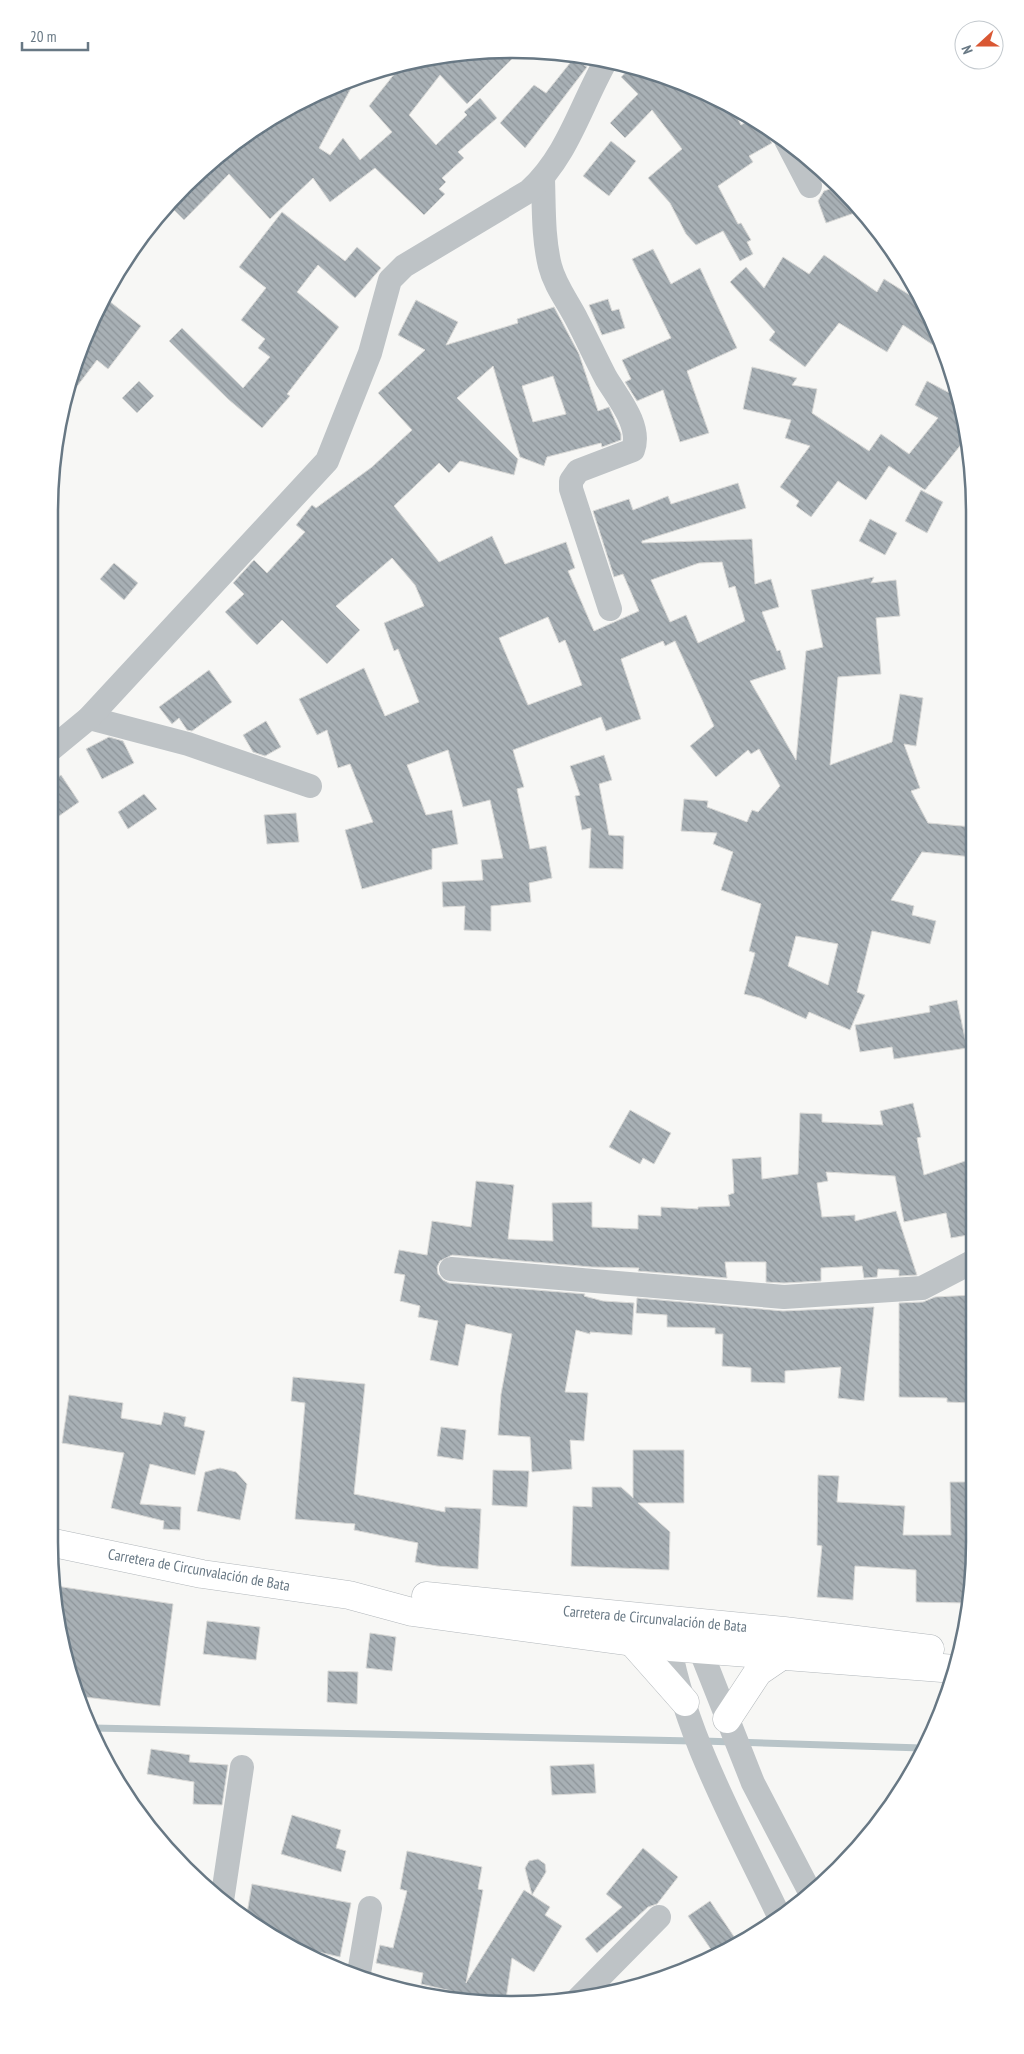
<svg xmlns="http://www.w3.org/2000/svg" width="1024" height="2054" font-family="'PT Sans Narrow',sans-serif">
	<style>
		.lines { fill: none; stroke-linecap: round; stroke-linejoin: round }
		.stream { stroke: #b8c4c8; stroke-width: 7 }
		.building { fill: url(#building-back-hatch); stroke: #d9d9d7; fill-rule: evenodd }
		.major-casing { stroke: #b2b7bb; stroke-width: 29 }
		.minor { stroke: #bec3c6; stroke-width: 24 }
		.major { stroke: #fff; stroke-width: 28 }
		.labels { text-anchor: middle; stroke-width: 5; stroke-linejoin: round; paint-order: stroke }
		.street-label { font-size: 15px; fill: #687884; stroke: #fff }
		.rim { fill: none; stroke: #687884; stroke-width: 2.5 }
	</style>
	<defs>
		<pattern id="building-back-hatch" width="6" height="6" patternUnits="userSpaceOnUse" patternTransform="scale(1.25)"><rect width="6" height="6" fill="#a8b0b5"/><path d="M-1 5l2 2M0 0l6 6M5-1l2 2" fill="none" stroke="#8d9499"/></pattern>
	</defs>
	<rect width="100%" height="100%" fill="#f7f7f5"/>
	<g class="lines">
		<g class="stream">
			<polyline points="93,1728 692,1741"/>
			<polyline points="703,1741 922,1748"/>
		</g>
	</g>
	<g class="building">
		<polygon points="512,49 521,50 467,104 440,75 409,115 436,145 467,115 464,112 480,98 497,118 458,152 464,158 442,178 446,182 439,189 445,194 424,215 375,168 330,202 313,178 270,219 229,174 184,220 168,204 185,184 255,127 335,84 357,77 319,148 330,155 343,138 360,160 392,132 369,106 403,63 422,58"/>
		<polygon points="574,58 587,67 525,148 500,123 534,85 546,93"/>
		<polygon points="632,67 690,84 733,109 741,125 751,119 761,126 772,143 749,156 753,162 718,186 738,224 741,223 751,240 747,242 753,254 740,261 723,231 696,245 686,234 670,203 648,178 682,149 652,110 625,138 610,123 638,94 621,77"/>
		<polygon points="611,141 636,161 609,196 583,176"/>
		<polygon points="836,187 860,211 826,223 818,201 824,191"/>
		<polygon points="282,212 345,261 357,247 381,268 355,298 318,265 297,292 339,327 287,394 290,396 262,428 228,399 169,341 182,328 243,388 270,357 258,348 265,339 241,320 266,288 239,267"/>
		<polygon points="653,249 671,284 700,268 737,348 687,371 709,433 680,442 663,390 637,401 625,382 631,379 622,360 671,338 632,259"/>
		<polygon points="824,255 877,292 884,279 921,302 940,335 945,353 903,325 887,352 839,323 805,367 769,340 775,332 730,282 746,267 764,288 783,257 809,274"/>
		<polygon points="104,297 141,326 108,369 97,360 65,402 84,334"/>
		<polygon points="608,299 612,311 619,309 625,328 602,335 589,305"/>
		<path d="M416,300L458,322L446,345L518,323L517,319L554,307L579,354L598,411L609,407L621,434V440L602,447L601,443L547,457L544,466L520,457L493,366L457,398L518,459L514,475L460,461L449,473L439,463L394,506L439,562L492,536L505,564L566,542L575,568L568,571L594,631L639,611L623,574L614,577L593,511L629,499L633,510L668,496L671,504L738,483L746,508L642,541V543L752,539L755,584L771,579L779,607L762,612L777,651L780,650L786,669L750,681L796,760L806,651L823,647L811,590L874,577L871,583L896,580L900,616L876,618L881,674L838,677L830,765L892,742L900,694L923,698L916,746L904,744L920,788L911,791L928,823L973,827V857L922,852L891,900L914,906L912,915L936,921L930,944L872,931L857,992L865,995L850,1030L809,1012L806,1019L760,998L744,994L755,953L749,951L761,904L721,890L733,852L713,844L717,833L681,831L684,799L708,801L707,807L747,822L752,810L758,812L780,786L759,749L751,754L748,750L716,777L690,746L714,726L675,641L665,646L663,641L621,659L641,719L606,731L601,717L513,750L524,787L517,789L530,849L546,846L552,878L529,883L531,902L491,906V931L464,930L465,906L443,907L442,882L483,880L481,860L503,858L490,800L463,807L448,750L407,765L426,815L452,810L458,844L432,849V869L362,889L345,830L373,822L350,764L338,768L327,730L317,735L299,699L364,668L385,716L419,702L398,649L394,651L384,623L424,606L415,585L392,558L336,606L360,630L327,664L282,620L257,645L225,612L244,594L233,583L254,560L267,573L305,532L296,525L312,505L316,508L372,467L412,430L378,393L425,350L398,335ZM553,376L566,414L533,422L522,386ZM722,562L729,588L735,586L745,621L698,643L686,615L670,622L651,580L699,563ZM548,617L559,643L565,640L582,685L528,705L499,638ZM796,936L838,944L828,985L788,966Z"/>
		<polygon points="752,367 797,378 792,385 817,389 812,413 869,451 881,434 909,454 938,418 915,405 927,381 957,397 967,437 925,490 889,466 866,500 838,481 811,517 796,506 799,501 780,487 810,446 785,438 791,420 743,409"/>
		<polygon points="139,381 154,396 137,413 122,398"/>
		<polygon points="921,490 943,502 927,533 905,521"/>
		<polygon points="870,519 897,533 885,555 859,541"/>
		<polygon points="114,563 138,583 124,600 100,579"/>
		<polygon points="209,670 232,702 192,731 187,730 179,718 172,724 159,707"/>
		<polygon points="266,721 281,747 265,756 253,752 243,735"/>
		<polygon points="109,737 123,741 134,763 102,779 86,749"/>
		<polygon points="604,755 612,780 599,784 609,835 624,836 623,869 589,868 591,828 582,830 575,796 580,795 570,766"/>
		<polygon points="61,775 79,802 49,823 49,784"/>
		<polygon points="144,794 157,809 128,829 118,812"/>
		<polygon points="296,813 299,842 267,844 264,815"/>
		<polygon points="957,1000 967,1048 894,1059 892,1047 860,1052 855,1025 930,1012 929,1006"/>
		<polygon points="913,1103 921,1137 917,1138 924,1175 974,1158 974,1234 951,1238 946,1213 904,1222 895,1176 826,1172 828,1181 817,1183 822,1217 855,1215 855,1221 896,1211 917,1275 899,1276 899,1270 878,1269 877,1277 864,1278 862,1266 821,1268 821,1281 784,1283 766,1282 766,1262 725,1262 727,1278 638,1271 639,1268 592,1267 452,1255 440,1261 437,1267 438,1274 443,1280 449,1283 585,1294 584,1296 603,1301 634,1303 632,1335 590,1332 590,1334 576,1330 565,1392 588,1393 584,1441 570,1440 572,1469 532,1472 530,1437 498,1435 501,1394 512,1334 466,1324 458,1366 430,1360 438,1321 418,1317 420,1306 400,1301 405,1275 394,1273 399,1250 427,1255 432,1221 471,1227 476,1181 514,1185 508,1239 553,1241 552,1203 592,1202 592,1227 638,1229 638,1215 661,1216 661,1207 698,1209 698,1207 730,1206 728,1195 734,1193 732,1159 761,1157 762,1179 798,1174 800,1113 822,1114 822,1122 883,1125 880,1111"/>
		<polygon points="630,1110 671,1133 654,1164 643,1158 640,1164 609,1147"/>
		<polygon points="974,1295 975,1403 947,1402 947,1398 899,1397 899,1303 923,1302 935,1297"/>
		<polygon points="637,1298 783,1311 874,1307 864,1401 838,1398 841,1367 785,1371 785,1383 751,1382 751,1368 722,1366 723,1334 715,1334 715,1328 667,1327 667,1315 636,1313"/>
		<polygon points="293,1377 365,1384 354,1494 445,1512 445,1507 481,1509 478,1569 437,1566 415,1562 418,1543 354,1530 355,1524 295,1519 305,1403 291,1401"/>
		<polygon points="69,1395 123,1403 121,1418 161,1425 164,1412 186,1417 184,1426 205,1431 195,1475 150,1464 140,1504 181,1507 180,1530 163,1529 164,1521 111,1508 124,1453 62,1443"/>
		<polygon points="441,1427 466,1430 463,1460 437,1456"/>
		<polygon points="633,1450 684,1450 684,1503 638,1503 670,1532 669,1570 571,1566 573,1506 592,1507 592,1487 621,1487 633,1498"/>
		<polygon points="220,1468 236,1472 247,1484 240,1520 197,1511 205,1472"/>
		<polygon points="493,1470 529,1471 527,1507 492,1505"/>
		<polygon points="818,1475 839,1476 837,1502 905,1506 903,1535 951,1535 950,1482 969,1482 968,1603 916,1602 916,1570 855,1566 853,1600 817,1597 822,1546 817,1545"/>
		<polygon points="56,1586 173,1604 160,1706 76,1696"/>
		<polygon points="207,1621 260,1627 256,1660 203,1654"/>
		<polygon points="370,1633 396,1637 392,1671 366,1668"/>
		<polygon points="328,1671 358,1672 357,1704 327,1702"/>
		<polygon points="151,1749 190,1755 189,1762 228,1765 222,1805 193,1804 194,1782 147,1774"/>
		<polygon points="594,1764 596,1793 552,1795 550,1766"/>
		<polygon points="292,1815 341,1830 336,1848 346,1851 341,1872 281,1854"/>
		<polygon points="643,1848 678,1877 657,1904 648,1907 597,1953 585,1939 622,1907 606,1894"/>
		<polygon points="407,1851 482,1867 478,1889 483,1890 466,1983 524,1890 532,1895 525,1868 529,1861 538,1859 545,1864 546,1872 532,1895 550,1907 545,1915 562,1926 534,1972 512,1958 506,1999 457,1997 460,1993 421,1984 423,1973 376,1963 380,1945 393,1948 407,1891 400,1889"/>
		<polygon points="252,1884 351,1903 340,1957 280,1943 246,1919"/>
		<polygon points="710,1901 739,1944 717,1958 688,1916"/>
	</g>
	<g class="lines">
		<g class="major-casing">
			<g id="major">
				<polyline points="49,1542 202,1574 349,1595 412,1612 670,1647 955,1669"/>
				<polyline points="426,1596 784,1631 930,1649"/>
				<polyline points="632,1642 685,1702"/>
				<polyline points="727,1719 758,1672 783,1655"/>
			</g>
		</g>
		<g class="minor">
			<polyline points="786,140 810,186"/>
			<path d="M543,179C544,208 543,238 550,266C555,286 568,302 577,320C587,339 596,359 606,378C618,398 642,426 633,450L578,471L571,481V489L610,609"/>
			<polyline points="89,718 188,744 310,786"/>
			<path d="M49,751L89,718L327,461L370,353L390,280L404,266L529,191C568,156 581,104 607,59"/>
			<polyline points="451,1269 784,1297 922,1288 974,1261"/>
			<path d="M667,1630C680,1728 738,1829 780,1918"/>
			<polyline points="697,1633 700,1649 753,1783 811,1894"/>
			<polyline points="222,1901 242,1767"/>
			<polyline points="359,1973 370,1908"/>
			<polyline points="577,2000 659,1917"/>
		</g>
		<use href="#major" class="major"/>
	</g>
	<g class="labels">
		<g class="street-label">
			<text transform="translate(199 1570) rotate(10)" y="5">Carretera de Circunvalación de Bata</text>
			<text transform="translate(655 1619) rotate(5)" y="5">Carretera de Circunvalación de Bata</text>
		</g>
	</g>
	<path d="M0 0H1024V2054H0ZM512 58H512A454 454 0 0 1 966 512V1542A454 454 0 0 1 512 1996H512A454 454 0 0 1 58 1542V512A454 454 0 0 1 512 58Z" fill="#fff" fill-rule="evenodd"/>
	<path class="rim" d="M512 58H512A454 454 0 0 1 966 512V1542A454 454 0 0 1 512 1996H512A454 454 0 0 1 58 1542V512A454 454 0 0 1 512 58Z"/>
	<g transform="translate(979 45) rotate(249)"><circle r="24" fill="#ffffff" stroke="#c3c9ce"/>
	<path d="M0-4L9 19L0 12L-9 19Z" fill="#d95733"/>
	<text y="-8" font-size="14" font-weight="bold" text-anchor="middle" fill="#687884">N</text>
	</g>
	<path d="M22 42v8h66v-8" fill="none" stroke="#687884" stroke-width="2.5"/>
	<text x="30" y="42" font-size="15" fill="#687884" stroke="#ffffff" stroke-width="4" paint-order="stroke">20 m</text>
</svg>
